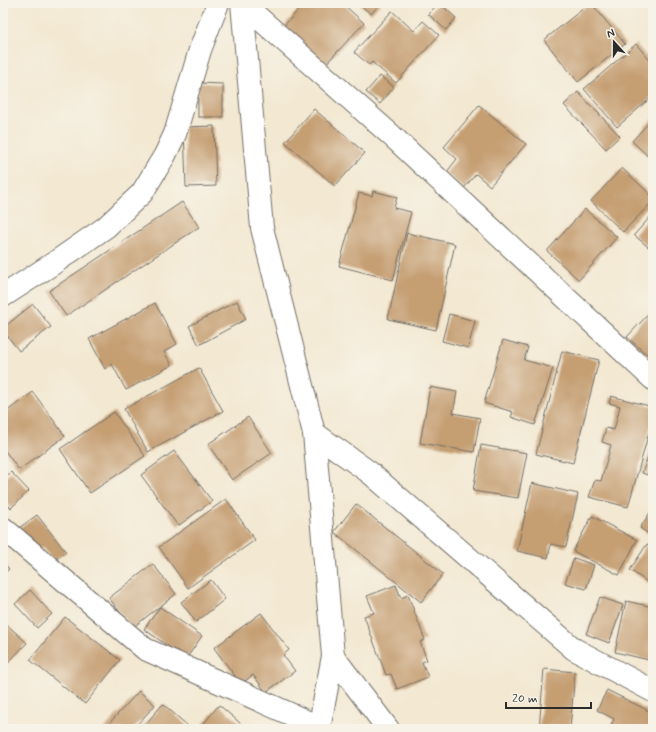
<svg xmlns="http://www.w3.org/2000/svg" width="656" height="732" font-family="Mynerve,sans-serif">
	<style>
		.building { fill: #c59e72 }
		.lines { fill: none; stroke-linecap: round; stroke-linejoin: round }
		.minor-casing { stroke: #716d65; stroke-width: 24 }
		.minor { stroke: #fff; stroke-width: 22 }
	</style>
	<rect width="100%" height="100%" fill="#f7f3e8"/>
	<filter id="ink" filterUnits="userSpaceOnUse"><feTurbulence type="fractalNoise" baseFrequency=".025" numOctaves="2"/><feDisplacementMap in="SourceGraphic" scale="8" xChannelSelector="R" yChannelSelector="G"/><feConvolveMatrix kernelMatrix="1 2 1 2 8 2 1 2 1" color-interpolation-filters="sRGB"/></filter>
	<filter id="wash" filterUnits="userSpaceOnUse"><feTurbulence type="fractalNoise" baseFrequency=".012" numOctaves="4" result="noise"/><feDisplacementMap in="SourceGraphic" scale="16" xChannelSelector="R" yChannelSelector="G"/><feGaussianBlur stdDeviation="0.9" result="paint"/><feColorMatrix in="noise" values="0 0 0 0 0 0 0 0 0 0 0 0 0 0 0 0 0 1.4 0 .05"/><feComposite in="paint" operator="in"/></filter>
	<g filter="url(#wash)">
		<rect width="100%" height="100%" fill="#f3e8d1"/>
		<g id="blocks">
			<g class="building">
				<polygon points="304,3 342,3 364,23 325,65 283,27"/>
				<polygon points="358,3 381,3 371,14"/>
				<polygon points="439,3 456,18 446,30 428,14"/>
				<polygon points="590,3 591,3 625,44 578,82 544,40"/>
				<polygon points="392,11 414,31 423,21 439,35 396,83 372,62 369,65 354,52"/>
				<polygon points="636,44 653,64 653,96 617,127 584,89"/>
				<polygon points="380,76 394,87 380,104 366,92"/>
				<polygon points="198,83 223,84 223,117 198,117"/>
				<polygon points="578,92 620,136 606,149 564,105"/>
				<polygon points="479,105 526,144 490,186 476,174 464,188 446,173 457,159 444,147"/>
				<polygon points="314,109 365,153 335,186 285,142"/>
				<polygon points="653,118 653,161 632,141"/>
				<polygon points="214,126 216,186 186,187 184,127"/>
				<polygon points="622,168 653,197 653,201 623,232 591,201"/>
				<polygon points="373,191 397,197 394,208 411,212 393,280 339,266 359,193 372,196"/>
				<polygon points="182,202 199,227 66,316 49,291"/>
				<polygon points="585,209 617,237 579,280 547,251"/>
				<polygon points="653,214 653,251 634,235"/>
				<polygon points="407,233 455,244 436,330 388,319"/>
				<polygon points="237,301 246,319 199,345 189,326"/>
				<polygon points="155,303 177,344 164,352 172,365 126,390 112,364 105,369 89,339"/>
				<polygon points="33,304 51,327 19,351 3,330 3,328"/>
				<polygon points="653,309 653,360 627,337"/>
				<polygon points="449,314 475,321 468,348 442,341"/>
				<polygon points="503,340 528,347 524,360 553,368 535,425 511,417 513,412 484,403"/>
				<polygon points="562,351 599,360 573,463 536,454"/>
				<polygon points="199,368 223,411 148,452 124,409"/>
				<polygon points="430,387 457,392 453,413 480,418 474,452 420,443"/>
				<polygon points="33,392 65,436 19,470 3,448 3,414"/>
				<polygon points="611,396 653,407 653,418 628,507 589,497 595,480 601,481 611,445 602,442 606,428 614,430 620,406 609,403"/>
				<polygon points="114,412 145,456 90,493 60,449"/>
				<polygon points="248,417 272,453 232,480 208,444"/>
				<polygon points="653,443 653,477 642,473"/>
				<polygon points="481,445 527,453 518,498 473,491"/>
				<polygon points="174,451 212,501 178,526 141,475"/>
				<polygon points="11,472 29,491 11,508 3,500 3,480"/>
				<polygon points="532,483 578,494 566,547 551,544 548,558 517,551"/>
				<polygon points="226,499 255,540 188,588 159,547"/>
				<polygon points="356,504 443,574 421,602 334,532"/>
				<polygon points="653,508 653,537 640,528"/>
				<polygon points="37,515 66,552 53,561 43,547 37,551 19,528"/>
				<polygon points="592,516 637,540 619,575 573,551"/>
				<polygon points="647,544 653,548 653,580 650,584 630,570"/>
				<polygon points="574,558 594,565 586,589 565,583"/>
				<polygon points="3,563 9,569 3,575"/>
				<polygon points="153,564 176,594 132,628 109,598"/>
				<polygon points="211,580 225,599 196,622 181,602"/>
				<polygon points="396,585 401,598 408,595 425,640 420,642 427,660 422,662 428,677 397,689 391,674 386,675 364,616 374,613 367,596"/>
				<polygon points="30,590 52,614 37,628 15,604"/>
				<polygon points="600,597 623,605 609,643 586,634"/>
				<polygon points="626,601 653,607 653,661 615,652"/>
				<polygon points="160,607 202,636 186,659 144,629"/>
				<polygon points="261,613 289,650 283,655 295,671 266,692 253,675 241,684 214,648"/>
				<polygon points="65,617 120,660 85,704 30,660"/>
				<polygon points="3,621 27,643 3,668"/>
				<polygon points="544,669 575,672 570,729 539,729"/>
				<polygon points="607,690 653,713 653,729 609,729 614,719 597,710"/>
				<polygon points="139,691 155,705 133,729 104,729"/>
				<polygon points="163,704 188,726 185,729 141,729"/>
				<polygon points="219,705 247,729 199,729"/>
			</g>
		</g>
	</g>
	<g filter="url(#ink)">
		<use href="#blocks" fill-opacity="0" stroke="#716d65" stroke-width="1"/>
		<g class="lines">
			<g class="minor-casing">
				<g id="minor">
					<polyline points="242,3 262,228 314,433 333,656 319,729"/>
					<polyline points="242,3 391,135 653,379"/>
					<polyline points="3,296 54,263 106,227 142,193 165,155 175,134 200,50 218,3"/>
					<polyline points="314,433 369,472 574,649 653,691"/>
					<polyline points="3,528 145,649 319,727"/>
					<polyline points="333,656 388,729"/>
				</g>
			</g>
			<use href="#minor" class="minor"/>
		</g>
	</g>
	<rect width="656" height="732" fill="none" stroke="#f7f3e8" stroke-width="16"/>
	<g transform="translate(614 42) rotate(339)" stroke="#f7f3e8" stroke-width="3" paint-order="stroke">
	<path d="M0-3L7 15L0 10L-7 15Z" fill="#2b2b2b"/>
	<text y="-6" font-size="11" font-weight="bold" text-anchor="middle" fill="#2b2b2b">N</text>
	</g>
	<path d="M506 702v6h85v-6" fill="none" stroke="#2b2b2b" stroke-width="2"/>
	<text x="512" y="702" font-size="12" fill="#2b2b2b" stroke="#f7f3e8" stroke-width="3" paint-order="stroke">20 m</text>
</svg>
